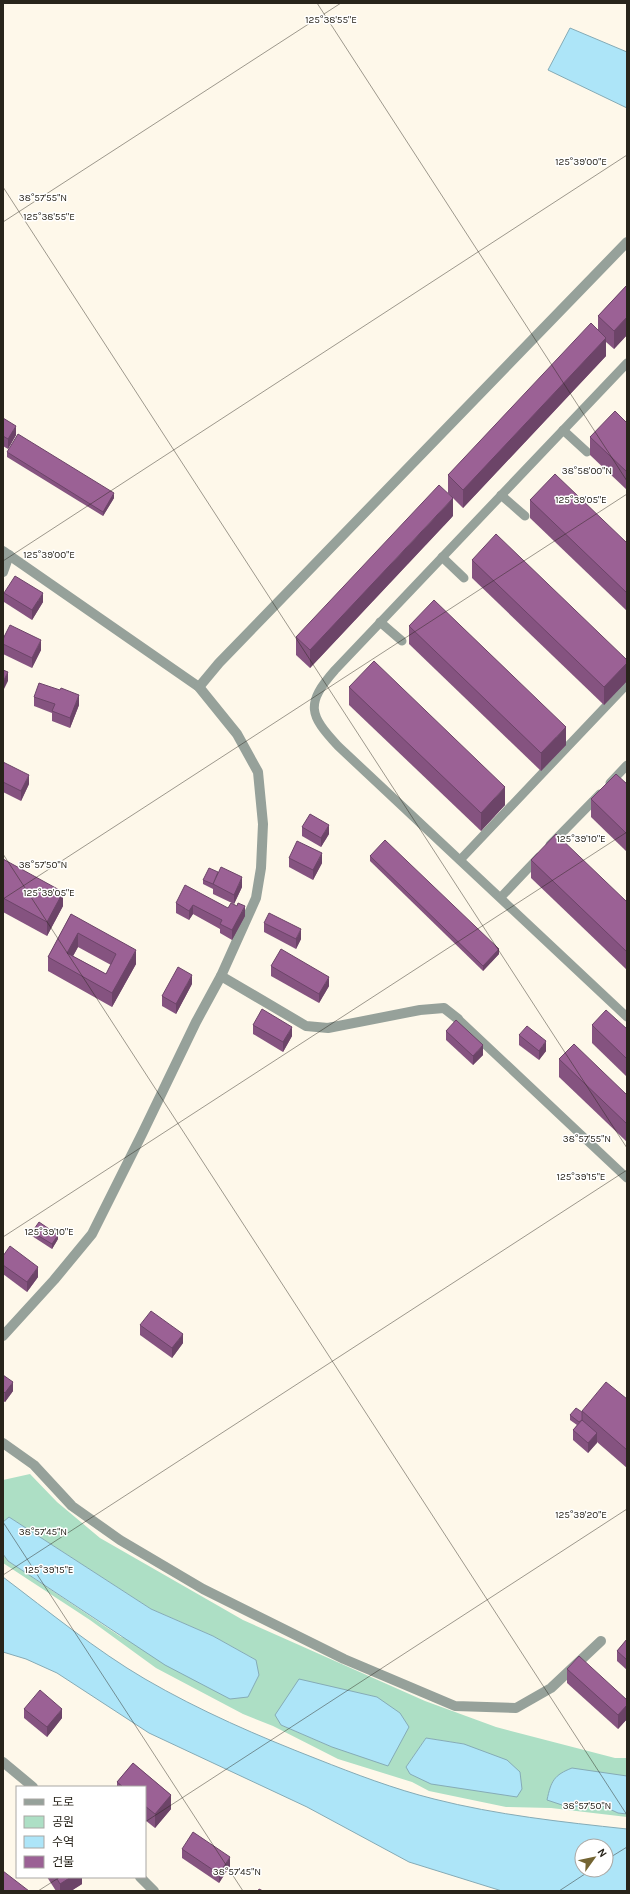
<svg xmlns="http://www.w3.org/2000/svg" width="630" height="1894" font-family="Karla,'Noto Sans KR',sans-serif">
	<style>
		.green { fill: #addfc5; fill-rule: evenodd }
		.water { fill: #ade5f8; stroke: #85abb6; fill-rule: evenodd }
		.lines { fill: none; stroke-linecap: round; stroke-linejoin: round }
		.lane { stroke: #96a19a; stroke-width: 9 }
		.street { stroke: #96a19a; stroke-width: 10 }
		.wall { fill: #855380; fill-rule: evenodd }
		.shaded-wall { fill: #6c4468 }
		.building { fill: #9b6195; stroke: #6c4468; fill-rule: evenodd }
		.ticks { fill: none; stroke: #28241b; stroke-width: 1; stroke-opacity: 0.45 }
		.ticks-label { font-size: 10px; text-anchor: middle; fill: #28241b; stroke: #fff; stroke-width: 3; stroke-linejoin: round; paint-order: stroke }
	</style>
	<rect width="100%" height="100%" fill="#fef8ea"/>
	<path class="green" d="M30,1474L57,1502L100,1538L243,1620L425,1701L496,1727L615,1758H627V1776L603,1774L547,1799L568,1807L599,1804L618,1813L627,1814V1817L551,1808L506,1807L429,1791L412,1782L338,1759L273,1726L243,1714L156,1668L90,1620L3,1563V1554L8,1561L121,1637L256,1660L213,1636L151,1609L9,1517L3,1522V1480ZM340,1689L377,1697L332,1747L281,1725L276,1715ZM426,1738L464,1744L406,1767Z"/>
	<g class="water">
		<polygon points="570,28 627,52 627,108 548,70"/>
		<polygon points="9,1517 151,1609 213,1636 256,1660 259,1675 248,1697 230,1699 165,1665 8,1561 3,1554 3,1522"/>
		<path d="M3,1577C48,1611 97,1651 145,1679C200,1711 258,1736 317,1759C355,1774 394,1789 434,1799C497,1815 562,1822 627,1829V1891H502L409,1862L307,1807L149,1733L57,1673L26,1659L3,1652ZM582,1846H606V1870H582Z"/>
		<polygon points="299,1679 377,1697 400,1713 409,1727 388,1766 332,1747 281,1725 275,1715"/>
		<polygon points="426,1738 464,1744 507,1760 520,1772 522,1789 517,1797 431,1784 410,1774 406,1767"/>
		<path d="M572,1768L627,1776V1814L618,1813L599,1804L568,1807L547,1800C551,1781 554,1775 572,1768Z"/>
	</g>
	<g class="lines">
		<g class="lane">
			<path d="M627,363L335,670C305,704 309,715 338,746L627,1017"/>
			<polyline points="563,430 587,452"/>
			<polyline points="501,495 525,516"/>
			<polyline points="442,557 464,578"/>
			<polyline points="380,622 402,641"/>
			<polyline points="610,783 627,765"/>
			<polyline points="550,845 600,794"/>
			<polyline points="460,860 627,684"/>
			<polyline points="501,897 539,857"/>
			<polyline points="458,1019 627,1178"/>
		</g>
		<g class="street">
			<polyline points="3,551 199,687 237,734 258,772 263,824 261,868 256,898 221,976"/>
			<polyline points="3,572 9,555"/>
			<polyline points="199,687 219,663 627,242"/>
			<polyline points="3,1336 54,1280 92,1234 142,1134 196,1022 221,976 306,1026 328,1028 420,1010 444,1008 458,1019"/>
			<polyline points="3,1443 34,1465 72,1506 120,1540 203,1589 344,1659 455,1706 516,1708 551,1688 601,1641"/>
			<polyline points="3,1762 33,1787"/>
			<polyline points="140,1877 154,1891"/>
		</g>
	</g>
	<g class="wall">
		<polygon points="627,285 627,335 614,349 606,342 606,356 463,508 448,493 448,475 598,330 598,316"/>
		<polygon points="3,418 16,435 8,449 3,446"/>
		<polygon points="627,423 627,490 590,455 590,437"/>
		<polygon points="7,452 114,498 103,516 7,457"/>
		<polygon points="530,500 627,543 627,611 530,518"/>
		<polygon points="453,516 310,668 296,655 296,637"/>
		<polygon points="472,560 627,660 627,681 604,705 472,578"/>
		<polygon points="4,593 43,602 32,620 4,602"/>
		<polygon points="409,626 566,745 541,771 409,644"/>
		<polygon points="3,639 41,650 32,668 3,654"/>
		<polygon points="349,687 505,805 481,831 349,705"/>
		<polygon points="34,697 79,705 70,728 52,721 52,713 34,706"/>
		<polygon points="3,762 29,784 21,801 3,792"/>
		<polygon points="627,784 627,852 591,817 591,799"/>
		<polygon points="302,827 329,834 321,847 302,836"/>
		<polygon points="370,856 499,954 483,971 370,861"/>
		<polygon points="289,858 322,863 313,880 289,867"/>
		<polygon points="3,859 63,906 47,936 3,912"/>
		<polygon points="531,860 627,902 627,970 531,878"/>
		<polygon points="203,880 242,887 234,904 213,894 213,889 203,884"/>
		<polygon points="176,903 228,908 245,916 232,940 220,933 220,929 193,914 189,920 176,913"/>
		<path d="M71,914L136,964L112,1007L48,971V957ZM78,947L111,965L106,974L73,956Z"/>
		<polygon points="264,923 301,939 296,949 264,932"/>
		<polygon points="271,966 329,986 319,1003 271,976"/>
		<polygon points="192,984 176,1014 162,1006 162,996"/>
		<polygon points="253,1025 292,1036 283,1052 253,1034"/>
		<polygon points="592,1025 627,1029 627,1077 592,1043"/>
		<polygon points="446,1031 483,1055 473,1065 446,1040"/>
		<polygon points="519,1035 546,1051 539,1060 519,1045"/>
		<polygon points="559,1059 627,1095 627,1142 559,1077"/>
		<polygon points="32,1232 58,1239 52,1249 32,1236"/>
		<polygon points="3,1256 38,1277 27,1292 3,1274"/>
		<polygon points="140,1325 183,1343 172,1358 140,1335"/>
		<polygon points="3,1375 13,1391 5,1402 3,1401"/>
		<polygon points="627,1399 627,1468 597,1442 588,1453 573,1440 573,1430 577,1425 570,1420 570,1415 582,1412 582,1411"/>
		<polygon points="627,1639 627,1670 617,1661 617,1651"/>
		<polygon points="567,1669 627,1700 627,1719 618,1729 567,1683"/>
		<polygon points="24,1709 62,1718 47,1737 24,1718"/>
		<polygon points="133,1763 171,1795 171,1809 155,1828 145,1820 145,1787 117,1787 117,1782"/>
		<polygon points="182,1849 230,1866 219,1883 182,1858"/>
		<polygon points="47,1877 82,1877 82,1884 71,1891 56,1891"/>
	</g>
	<g class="shaded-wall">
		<polygon points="627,317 627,335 614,349 614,331"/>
		<polygon points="606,338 606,356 463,508 463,490"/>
		<polygon points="16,426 16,435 8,449 8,439"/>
		<polygon points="114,493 114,498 103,516 103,512"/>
		<polygon points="453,498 453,516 310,668 310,650"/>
		<polygon points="43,593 43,602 32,620 32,610"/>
		<polygon points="41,640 41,650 32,668 32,658"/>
		<polygon points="627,663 627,681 604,705 604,687"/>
		<polygon points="8,672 8,681 3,691 3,682"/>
		<polygon points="79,695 79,705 70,728 70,718"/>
		<polygon points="566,727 566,745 541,771 541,753"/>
		<polygon points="29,775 29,784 21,801 21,791"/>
		<polygon points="505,787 505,805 481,831 481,813"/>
		<polygon points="329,825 329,834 321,847 321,838"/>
		<polygon points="322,853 322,863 313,880 313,870"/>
		<polygon points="242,877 242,887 234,904 234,895"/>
		<polygon points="63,892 63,906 47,936 47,922"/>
		<polygon points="193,905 193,914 189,920 189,911"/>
		<polygon points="245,906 245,916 232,940 232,930"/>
		<polygon points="301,929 301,939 296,949 296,939"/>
		<polygon points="78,933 78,947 67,967 67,953"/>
		<polygon points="499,949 499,954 483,971 483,966"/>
		<polygon points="136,950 136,964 112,1007 112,993"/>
		<polygon points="192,975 192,984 176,1014 176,1004"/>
		<polygon points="329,977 329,986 319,1003 319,994"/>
		<polygon points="292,1027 292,1036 283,1052 283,1042"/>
		<polygon points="546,1041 546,1051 539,1060 539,1051"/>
		<polygon points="483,1045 483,1055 473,1065 473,1056"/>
		<polygon points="58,1235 58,1239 52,1249 52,1244"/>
		<polygon points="38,1267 38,1277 27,1292 27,1282"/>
		<polygon points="183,1334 183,1343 172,1358 172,1348"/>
		<polygon points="13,1382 13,1391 5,1402 5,1393"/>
		<polygon points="597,1433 597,1443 588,1453 588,1443"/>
		<polygon points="627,1705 627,1719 618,1729 618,1715"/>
		<polygon points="62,1709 62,1718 47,1737 47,1727"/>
		<polygon points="171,1795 171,1809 155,1828 155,1814"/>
		<polygon points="230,1857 230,1866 219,1883 219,1874"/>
		<polygon points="71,1877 82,1877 82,1884 71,1891 60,1891 60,1884"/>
	</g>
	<g class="building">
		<polygon points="627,285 627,317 614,331 598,316"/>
		<polygon points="591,323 606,338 463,490 448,475"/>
		<polygon points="615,411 627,423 627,472 590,437"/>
		<polygon points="3,418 16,426 8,439 3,436"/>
		<polygon points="18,434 114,493 103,512 7,452"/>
		<polygon points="555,474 627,543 627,593 530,500"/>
		<polygon points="439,485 453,498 310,650 296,637"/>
		<polygon points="496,534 627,660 627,663 604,687 472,560"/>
		<polygon points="15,576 43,593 32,610 4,593"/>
		<polygon points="434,600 566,727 541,753 409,626"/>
		<polygon points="10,625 41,640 32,658 3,644 3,639"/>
		<polygon points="374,661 505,787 481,813 349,687"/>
		<polygon points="3,670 8,672 3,682"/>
		<polygon points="39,683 60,690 61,688 79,695 70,718 52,711 55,704 34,697"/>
		<polygon points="3,762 29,775 21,791 3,782"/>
		<polygon points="616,774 627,784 627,834 591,799"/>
		<polygon points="310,814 329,825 321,838 302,827"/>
		<polygon points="556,834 627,902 627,952 531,860"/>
		<polygon points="385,840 499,949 483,966 370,856"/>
		<polygon points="297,841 322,853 313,870 289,858"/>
		<polygon points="3,859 63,892 47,922 3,898"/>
		<polygon points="221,867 242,877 234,895 213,884"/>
		<polygon points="209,868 218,872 213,884 203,880"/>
		<polygon points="185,885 228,908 231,903 237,906 238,903 245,906 232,930 220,924 222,920 193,905 189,911 176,903"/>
		<polygon points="269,913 301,929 296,939 264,923"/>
		<path d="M71,914L136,950L112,993L48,957ZM78,933L116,954L106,974L67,953Z"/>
		<polygon points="281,949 329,977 319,994 271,966"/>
		<polygon points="178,967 192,975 176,1004 162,996"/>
		<polygon points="262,1009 292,1027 283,1042 253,1025"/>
		<polygon points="606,1010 627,1029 627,1059 592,1025"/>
		<polygon points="456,1020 483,1045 473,1056 446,1031"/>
		<polygon points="527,1026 546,1041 539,1051 519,1035"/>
		<polygon points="574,1044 627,1095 627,1124 559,1059"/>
		<polygon points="39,1222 58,1235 52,1244 32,1232"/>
		<polygon points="10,1246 38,1267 27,1282 3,1265 3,1256"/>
		<polygon points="151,1311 183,1334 172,1348 140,1325"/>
		<polygon points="3,1375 13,1382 5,1393 3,1391"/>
		<polygon points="606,1382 627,1399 627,1450 582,1411"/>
		<polygon points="576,1408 582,1412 582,1420 579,1422 570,1415"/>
		<polygon points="582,1420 597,1433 588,1443 573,1430"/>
		<polygon points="627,1639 627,1660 617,1651"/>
		<polygon points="579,1656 627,1700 627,1705 618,1715 567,1669"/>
		<polygon points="40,1690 62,1709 47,1727 24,1709"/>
		<polygon points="133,1763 171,1795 155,1814 145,1806 145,1787 123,1787 117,1782"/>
		<polygon points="193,1832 230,1857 219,1874 182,1849"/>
		<polygon points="3,1871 29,1891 3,1891"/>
		<polygon points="56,1877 71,1877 60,1884"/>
		<polygon points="259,1889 263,1891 258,1891"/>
	</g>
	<path class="ticks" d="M317,3L627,481M3,187L627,1148M3,222L341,3M3,561L627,155M3,854L627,1815M3,899L627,494M3,1237L627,832M3,1522L243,1891M3,1575L627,1170M145,1822L627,1509M606,1860L627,1847M38,1891L60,1877M559,1891L591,1870"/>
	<g class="ticks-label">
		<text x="331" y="23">125°38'55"E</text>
		<text x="581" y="165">125°39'00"E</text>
		<text x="43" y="201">38°57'55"N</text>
		<text x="49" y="220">125°38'55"E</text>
		<text x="587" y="474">38°58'00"N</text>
		<text x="581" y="503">125°39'05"E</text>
		<text x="49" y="558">125°39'00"E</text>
		<text x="581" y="842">125°39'10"E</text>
		<text x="43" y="868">38°57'50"N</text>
		<text x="49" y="896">125°39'05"E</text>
		<text x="587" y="1142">38°57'55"N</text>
		<text x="581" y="1180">125°39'15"E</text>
		<text x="49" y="1235">125°39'10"E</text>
		<text x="581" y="1518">125°39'20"E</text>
		<text x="43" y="1535">38°57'45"N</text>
		<text x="49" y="1573">125°39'15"E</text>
		<text x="587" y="1809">38°57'50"N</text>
		<text x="237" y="1875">38°57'45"N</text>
	</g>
	<rect width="630" height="1894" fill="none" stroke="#28241b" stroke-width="8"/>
	<rect x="16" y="1786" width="130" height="92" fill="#ffffff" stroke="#a9a7a4"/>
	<rect x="24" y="1799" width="20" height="6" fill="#96a19a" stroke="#a9a7a4"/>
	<text x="52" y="1806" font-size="12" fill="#28241b">도로</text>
	<rect x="24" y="1816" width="20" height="12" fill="#addfc5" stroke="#a9a7a4"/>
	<text x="52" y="1826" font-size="12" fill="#28241b">공원</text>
	<rect x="24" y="1836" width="20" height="12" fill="#ade5f8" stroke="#a9a7a4"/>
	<text x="52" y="1846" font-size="12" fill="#28241b">수역</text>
	<rect x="24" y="1856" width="20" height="12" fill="#9b6195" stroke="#a9a7a4"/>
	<text x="52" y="1866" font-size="12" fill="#28241b">건물</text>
	<g transform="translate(594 1858) rotate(57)"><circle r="19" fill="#ffffff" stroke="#a9a7a4"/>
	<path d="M0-3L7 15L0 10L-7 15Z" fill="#736432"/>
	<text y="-6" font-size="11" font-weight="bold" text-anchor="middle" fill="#28241b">N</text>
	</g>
</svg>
